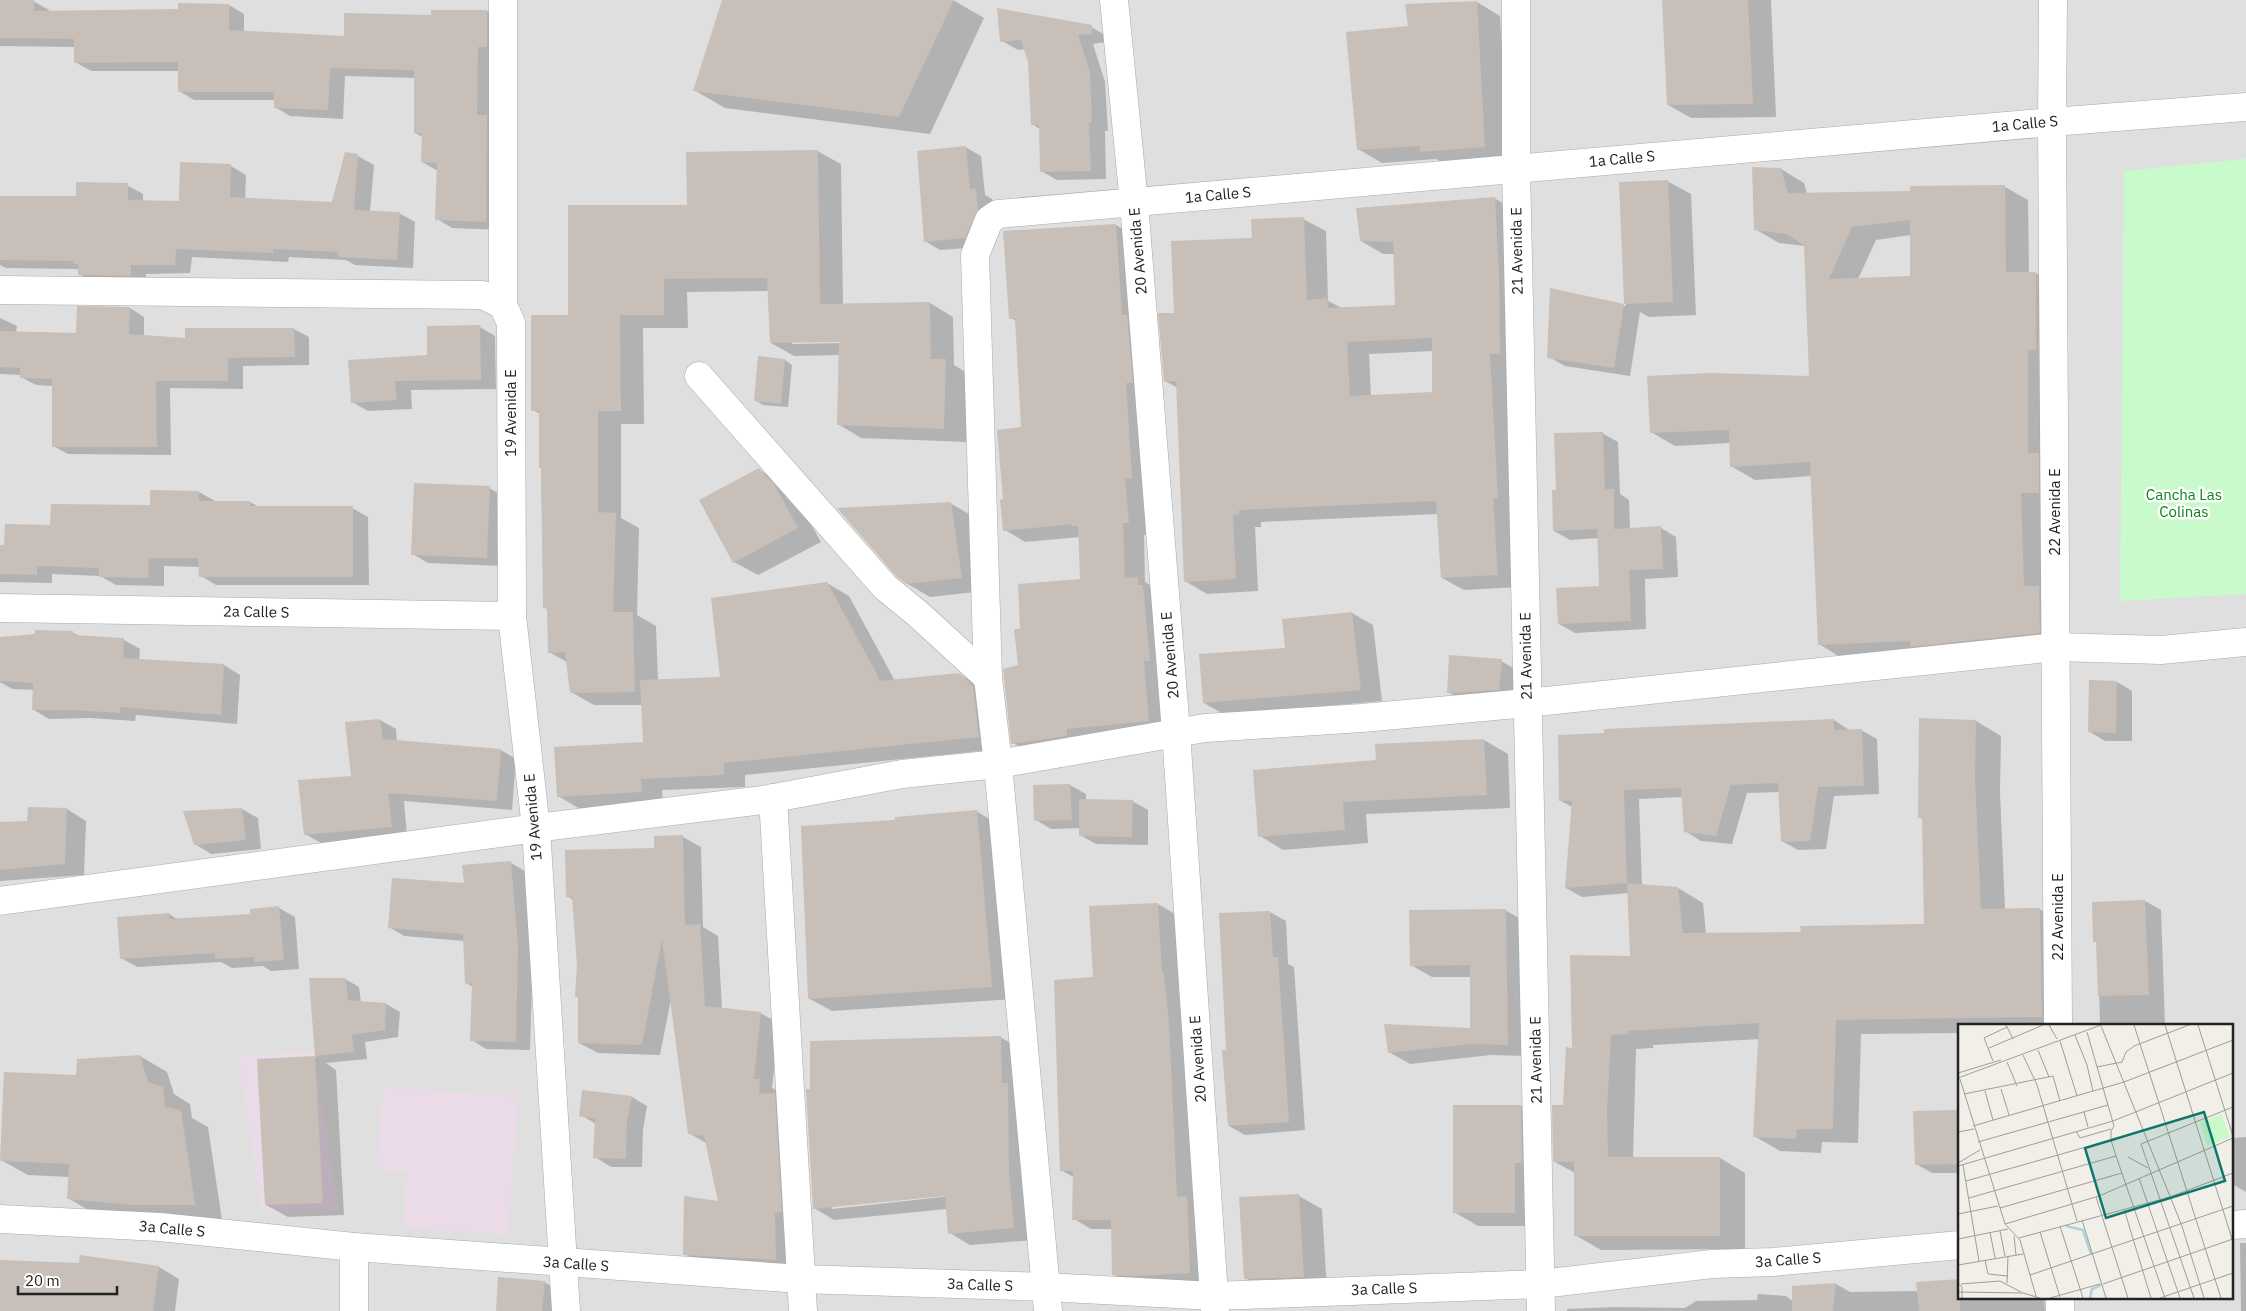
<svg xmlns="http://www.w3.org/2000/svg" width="2246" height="1311" font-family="'IBM Plex Sans',sans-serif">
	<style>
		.residential { fill: #e0dfdf; fill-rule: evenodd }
		.industrial { fill: #ebdbe8 }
		.park { fill: #c8facc }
		.shadow { fill: #0003; fill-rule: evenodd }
		.building { fill: #c7bfb8; fill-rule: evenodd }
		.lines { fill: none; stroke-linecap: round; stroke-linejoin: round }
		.minor-casing { stroke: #a9a9a9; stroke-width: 29 }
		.minor { stroke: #fff; stroke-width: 28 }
		.labels { text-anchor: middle; stroke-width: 5; stroke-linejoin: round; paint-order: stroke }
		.street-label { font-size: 15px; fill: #222; stroke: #fff }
		.park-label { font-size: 15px; fill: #0c8416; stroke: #fff }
		.inset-river { fill: none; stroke: #aad3df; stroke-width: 2.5 }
		.inset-road { fill: none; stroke: #9f9d99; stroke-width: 1 }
		.view { fill: #0f766e; fill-opacity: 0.15; stroke: #0f766e; stroke-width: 2.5 }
		.inset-edge { fill: none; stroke: #222; stroke-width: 2.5 }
	</style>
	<rect width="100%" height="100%" fill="#f2efe9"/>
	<path class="residential" d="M0,0H2246V1311H0ZM1960,1025H2232V1297H1960Z"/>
	<g class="industrial">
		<polygon points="314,1052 338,1211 262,1210 238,1056"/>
		<polygon points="383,1087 518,1097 508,1235 403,1227 407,1172 377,1170"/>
	</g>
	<polygon class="park" points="2246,159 2246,594 2120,601 2124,171"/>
	<g class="shadow">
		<polygon points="723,0 953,0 984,18 930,134 725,108 694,90"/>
		<polygon points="1664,0 1771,0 1776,117 1691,118 1668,105"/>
		<polygon points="0,1 33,1 49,10 49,12 180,11 229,5 244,14 244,32 345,38 432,16 432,11 487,11 502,20 501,230 452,228 437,219 438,171 422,162 423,137 415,133 416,78 345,76 343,119 290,116 275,107 275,100 194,100 179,91 179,71 91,71 75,62 75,47 0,46"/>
		<polygon points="1477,2 1500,16 1508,160 1445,164 1436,159 1382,163 1358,149 1409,27"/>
		<polygon points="1091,27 1107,36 1107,42 1093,44 1105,82 1108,131 1105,131 1106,179 1057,180 1041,171 1040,129 1032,124 1029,62 1025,49 1018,50 1002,41"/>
		<polygon points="965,147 981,156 985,195 992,199 994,219 981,247 940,250 925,241"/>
		<path d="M817,151L841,164L843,305L930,303L953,317L954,365L969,374L968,442L861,438L838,424L839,355L794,356L771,343L769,291L687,292L688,328H643L644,424H621V518L639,528L637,615L656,626L658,681L721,678L827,583L849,596L895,681L959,674L981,687L1000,749L745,775V787L662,790L663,804L580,809L558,796L644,743L642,705H594L571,692L567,662L549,652L548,610L544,607L540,414L533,410L570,316L688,206ZM845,340V343L792,344V342Z"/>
		<polygon points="346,154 358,156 374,165 370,212 399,213 415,222 413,268 355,265 346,260 289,257 288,262 192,257 190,273 146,274 146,284 95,283 79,274 79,269 6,268 0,265 0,197 77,197 127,185 143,194 143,202 180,202 231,166 246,175 245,199 333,203"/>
		<path d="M1781,169L1804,183L1807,194L1911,193L2005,187L2028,200L2029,273H2036L2059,287L2063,646L1842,658L1819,644L1812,476L1755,480L1731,466L1730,443L1675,446L1651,432L1810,378L1805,246L1779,243L1755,229ZM1911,235L1912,277L1858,279L1876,240Z"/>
		<polygon points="1667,181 1691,194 1696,315 1649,317 1640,312 1630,376 1565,366 1549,357 1551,290 1626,306 1620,183"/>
		<path d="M1494,198L1517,211L1520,587L1464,590L1442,578L1438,514L1261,522V527H1255L1258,591L1207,594L1185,581L1178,388L1165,381L1176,314L1253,239L1303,219L1326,231L1328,301L1342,308L1397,306L1395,254H1383L1361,241ZM1433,351V393L1371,397L1369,354Z"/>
		<polygon points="1116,225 1136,237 1149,534 1144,535 1145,582 1158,590 1170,732 1033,755 1013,743 1022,630 1081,580 1080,537 1025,542 1005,530 1005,501 1022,428 1016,321 1011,318"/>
		<polygon points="130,308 144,317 144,337 187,340 294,329 309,337 309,365 243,366 243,389 170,388 171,455 68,454 53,446 53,386 36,385 21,377 21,375 0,374 0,318 17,326 16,332 78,334"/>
		<polygon points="480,327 495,336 496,389 411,390 412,409 368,411 352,402"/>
		<polygon points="785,360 792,365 788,407 763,405 755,400"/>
		<polygon points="1602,433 1618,442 1620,494 1629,500 1630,529 1661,528 1676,537 1678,577 1645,579 1646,629 1575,633 1559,624 1601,587 1599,538 1570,540 1554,531 1557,491"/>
		<polygon points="759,470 783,483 797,499 821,542 758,575 734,562"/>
		<polygon points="489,488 505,497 502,566 428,563 413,554"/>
		<polygon points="199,492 215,501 250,502 259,507 352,508 368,517 369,585 216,585 201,576 200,567 164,566 164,586 116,585 100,576 52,574 52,583 0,582 0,547 5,547 51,526 151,506"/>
		<polygon points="950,503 974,517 985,591 930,597 906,583"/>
		<polygon points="1352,613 1373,625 1382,701 1225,715 1204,703 1286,649"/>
		<polygon points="73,633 80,636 124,640 140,649 139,661 224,665 240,675 237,724 136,715 135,721 90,718 49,719 34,710 34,690 12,689 0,682 0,638"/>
		<polygon points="1501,661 1517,670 1515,698 1464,701 1448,692"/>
		<polygon points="2117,682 2132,691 2132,741 2105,741 2090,732"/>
		<polygon points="380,720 396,729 397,742 501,750 516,759 512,810 404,801 407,835 321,843 305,834 352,777"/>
		<polygon points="1834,720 1849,730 1861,730 1877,739 1879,794 1834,796 1826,849 1798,850 1782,841 1780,792 1747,793 1732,844 1701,841 1685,831 1683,797 1639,799 1642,885 1678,888 1703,903 1706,934 1802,933 1925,925 1923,820 1919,817 1976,721 2001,736 2000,793 2005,909 2039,909 2065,923 2067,1025 1960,1025 1960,1033 1861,1034 1858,1143 1822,1142 1821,1153 1780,1151 1754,1136 1760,1039 1653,1045 1653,1048 1636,1049 1633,1158 1720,1158 1745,1173 1745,1249 1601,1250 1575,1235 1575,1173 1555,1162 1573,1049 1631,957 1629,893 1582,897 1566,888 1572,807 1561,801"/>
		<polygon points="1484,740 1508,754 1510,808 1366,814 1368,843 1283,850 1260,836 1378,761"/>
		<polygon points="1070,785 1086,794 1086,800 1132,801 1148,810 1148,845 1096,844 1080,835 1080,828 1051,829 1036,820 1034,786"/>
		<polygon points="67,809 86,821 84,875 0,881 0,823 28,822"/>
		<polygon points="242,809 258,818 261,849 211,854 195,844"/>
		<polygon points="976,811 998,824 1014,999 832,1011 810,999 897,821"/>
		<polygon points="683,837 701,847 703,927 718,936 722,1009 760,1013 779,1023 772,1088 778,1091 793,1270 703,1265 685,1254 720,1202 706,1143 689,1133 671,999 660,1055 598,1053 579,1043 579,998 577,997 578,966 573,900 567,896"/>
		<polygon points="511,863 525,871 533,954 530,1050 486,1049 472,1040 473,987 466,983 464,941 404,936 389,927 465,885"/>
		<polygon points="2145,901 2161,910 2165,1025 2100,1025 2098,943 2093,903"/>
		<polygon points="1158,904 1175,914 1179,983 1181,984 1207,1283 1131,1284 1113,1274 1112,1229 1091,1229 1074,1219 1075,1178 1061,1170 1095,979"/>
		<polygon points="279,908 295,917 299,969 271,971 263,966 232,968 221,962 137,967 121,958 169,914 177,919 252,915"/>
		<polygon points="1505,910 1526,922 1528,1056 1491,1055 1410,1064 1389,1052 1471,1030 1471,977 1432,977 1411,965"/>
		<polygon points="1270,912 1286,921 1288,964 1294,967 1305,1130 1245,1135 1229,1126 1227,1051"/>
		<polygon points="345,979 359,987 361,1002 386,1004 400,1012 398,1037 365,1042 367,1059 326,1063 336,1070 344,1215 288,1217 266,1205 258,1060 316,1057 311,980"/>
		<path d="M1000,1037L1021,1049L1034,1240L970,1245L950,1233L947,1209L834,1220L814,1208ZM951,1194V1196L832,1209V1206Z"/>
		<polygon points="140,1056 167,1072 174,1094 190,1104 192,1118 208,1127 222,1220 95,1214 68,1198 69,1177 28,1175 1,1160"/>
		<polygon points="632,1097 647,1106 643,1130 642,1167 611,1167 595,1157 596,1124 581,1115"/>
		<polygon points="1521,1106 1544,1120 1538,1226 1478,1226 1454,1212"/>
		<polygon points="1957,1111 1960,1113 1960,1173 1932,1173 1916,1164"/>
		<polygon points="2246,1137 2246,1192 2232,1184 2232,1138"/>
		<polygon points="1299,1196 1322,1209 1327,1290 1269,1292 1245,1278"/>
		<polygon points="2240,1243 2246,1243 2246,1311 2241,1311"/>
		<polygon points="81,1256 159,1267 179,1279 175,1311 0,1311 0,1262 80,1264"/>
		<polygon points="544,1282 560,1291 559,1311 497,1311"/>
		<polygon points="1836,1284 1850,1292 1918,1291 1960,1297 2044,1297 2045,1311 1567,1311 1567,1309 1614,1307 1685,1308 1696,1301 1757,1300 1758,1294 1786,1296 1793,1301"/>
	</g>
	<g class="building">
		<polygon points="0,0 34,0 34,11 178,9 178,3 229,4 229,30 344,36 344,13 431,15 431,10 487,10 487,47 478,47 477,115 487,115 486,222 435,220 437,163 421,162 422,133 414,133 414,70 330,68 328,110 274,108 274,92 178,92 178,62 74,63 74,39 0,38"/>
		<polygon points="722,0 954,0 899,117 693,91"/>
		<polygon points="1662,0 1748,0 1753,104 1667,105"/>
		<polygon points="1477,1 1485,147 1420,152 1420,146 1357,150 1346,32 1408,26 1405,4"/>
		<polygon points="997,8 1092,25 1092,34 1078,35 1090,72 1092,122 1089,123 1091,171 1040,172 1039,125 1031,125 1028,62 1021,40 1000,42"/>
		<polygon points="966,146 970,189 976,188 978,210 965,238 924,242 917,151"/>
		<polygon points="818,150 820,304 930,302 931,359 946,359 944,429 837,425 839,342 770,343 767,278 664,279 664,315 620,315 621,411 598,411 598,512 616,513 613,612 633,612 635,692 570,693 565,652 548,653 547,608 543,608 541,468 539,468 539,411 531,411 531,315 568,315 568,205 687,205 686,152"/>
		<polygon points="345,152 358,154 354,210 400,212 397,260 338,257 338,252 273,249 273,253 176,249 175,265 131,265 131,276 78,275 78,264 74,264 74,261 0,260 0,196 76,196 76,182 128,183 128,200 179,201 180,162 231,164 230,197 332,202"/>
		<path d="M1752,167L1781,168L1788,193L1910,191V186L2005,185L2006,272H2036V350H2028V453H2039V493H2021L2024,586H2039L2040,633L1910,647V641L1818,645L1810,462L1730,467L1729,430L1650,433L1647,376L1711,373L1809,376L1804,245L1786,234L1754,230ZM1910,220V276L1829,279L1852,227Z"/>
		<polygon points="1668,180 1673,302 1624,304 1619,182"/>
		<path d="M1495,197L1499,274L1500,354H1490L1498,498H1493L1498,575L1441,578L1436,501L1239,510V514L1233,515L1236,579L1184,582L1176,381L1164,382L1158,313H1174L1171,241L1252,238L1251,219L1304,217L1307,300L1327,298L1328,308L1395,305L1393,242L1360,241L1356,208ZM1432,338V392L1350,396L1347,342Z"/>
		<polygon points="1116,224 1122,315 1127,315 1133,383 1126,383 1132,478 1125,479 1129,523 1123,523 1125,578 1138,577 1138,585 1143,585 1150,661 1144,661 1149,721 1067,729 1067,736 1011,744 1003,669 1018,665 1014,629 1020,629 1018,584 1080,579 1078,526 1072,526 1072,524 1003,531 1000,500 1003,499 997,430 1021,427 1015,318 1009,319 1003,231"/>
		<polygon points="1550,288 1624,304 1614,368 1547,358"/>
		<polygon points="77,306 130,307 129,334 185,338 185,328 294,328 295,357 228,358 228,381 156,381 157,447 52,447 52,379 20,378 20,368 0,367 0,331 76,333"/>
		<polygon points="480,325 481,380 395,381 397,400 351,403 348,360 427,355 427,326"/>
		<polygon points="758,356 785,359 781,404 754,401"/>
		<polygon points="1603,432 1605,489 1614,489 1614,529 1661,526 1663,569 1629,570 1631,621 1558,624 1556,588 1599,586 1597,529 1553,531 1552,490 1556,490 1554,433"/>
		<polygon points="759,468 774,484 798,528 733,563 699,500"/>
		<polygon points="414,483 490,486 487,558 411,555"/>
		<polygon points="150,490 199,491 199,501 250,501 250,506 353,506 353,577 199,577 198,558 149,558 148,578 99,577 99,568 37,566 37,575 0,574 0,545 4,545 5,524 50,525 51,504 150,505"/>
		<polygon points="951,502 962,578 906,584 896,576 837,508"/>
		<polygon points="827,582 878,676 879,681 959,673 973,686 979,737 724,763 724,775 641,779 642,792 557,797 554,747 643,742 640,680 720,677 711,598"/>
		<polygon points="1352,612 1361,690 1203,703 1199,654 1285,648 1282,619"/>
		<polygon points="35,630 73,631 73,635 124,638 123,658 224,664 221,715 120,707 120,713 73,710 32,710 33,683 0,681 0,637 35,634"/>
		<polygon points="1449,655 1502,659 1499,690 1447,693"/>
		<polygon points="2089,680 2117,681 2116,733 2088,732"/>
		<polygon points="1919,718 1976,720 1975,778 1981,909 2040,908 2042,1017 1836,1020 1833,1129 1797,1129 1796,1139 1753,1137 1759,1023 1628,1031 1629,1034 1611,1035 1607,1111 1608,1157 1720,1157 1720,1236 1574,1236 1574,1162 1553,1162 1552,1105 1563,1105 1566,1047 1572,1048 1570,955 1630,956 1627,883 1678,887 1683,933 1801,932 1800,926 1924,924 1922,818 1918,818"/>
		<polygon points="380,719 383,739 501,749 497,801 388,793 392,827 304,835 298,780 351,776 345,722"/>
		<polygon points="1834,719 1834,730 1862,729 1864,786 1818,787 1810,841 1781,842 1778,783 1731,785 1716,836 1684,832 1681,788 1624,790 1627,883 1565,888 1572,801 1559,801 1558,735 1604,733 1604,729"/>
		<polygon points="1484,739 1487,795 1343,802 1345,830 1258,837 1253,770 1376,760 1375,744"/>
		<polygon points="1070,784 1072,820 1034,821 1033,785"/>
		<polygon points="1079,799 1133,800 1132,837 1079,836"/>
		<polygon points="28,807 67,808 65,864 0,870 0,822 27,821"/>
		<polygon points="242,808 246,840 194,845 183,811"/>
		<polygon points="977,810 992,987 808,999 801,826 895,820 895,817"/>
		<polygon points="683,835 685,925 700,924 705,1006 761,1012 754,1079 760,1079 759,1094 775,1093 782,1212 775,1213 776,1260 683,1255 684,1196 718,1201 704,1136 688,1134 662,939 642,1045 578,1043 578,997 575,997 577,966 572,897 566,897 565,850 654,848 654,836"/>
		<polygon points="511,861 518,945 516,1042 470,1041 472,983 465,984 463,934 388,928 392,878 464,883 462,865"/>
		<polygon points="2145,900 2149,995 2098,996 2096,942 2093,942 2092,902"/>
		<polygon points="1158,903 1162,973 1164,973 1169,1022 1177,1197 1187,1196 1190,1273 1134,1276 1112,1275 1111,1220 1072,1220 1073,1171 1060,1171 1054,980 1093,977 1089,906"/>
		<polygon points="279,906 284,960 254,962 254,957 215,959 215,953 120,959 117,917 169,913 169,919 250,914 250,909"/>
		<polygon points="1506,909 1508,1045 1470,1044 1388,1053 1384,1024 1470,1028 1470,965 1410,966 1409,910"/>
		<polygon points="1270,911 1273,957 1278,957 1289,1122 1228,1126 1222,1050 1226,1050 1219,913"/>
		<polygon points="309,978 346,978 348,1000 386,1003 385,1030 352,1035 354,1052 315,1056"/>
		<polygon points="1001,1036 1002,1083 1008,1083 1009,1173 1014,1228 948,1234 945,1196 813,1209 806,1089 810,1089 810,1041"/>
		<polygon points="140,1055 148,1082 163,1087 165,1107 181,1110 195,1205 131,1205 67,1199 69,1164 0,1161 4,1072 76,1075 77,1059"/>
		<polygon points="315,1056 323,1203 265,1205 257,1059"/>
		<polygon points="582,1090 632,1096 627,1120 626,1159 593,1158 595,1119 579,1116"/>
		<polygon points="1453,1105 1521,1105 1522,1163 1515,1163 1515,1213 1453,1213"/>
		<polygon points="1958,1110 1959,1164 1915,1165 1913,1111"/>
		<polygon points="1299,1194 1304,1277 1244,1279 1239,1197"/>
		<polygon points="80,1255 159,1266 153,1311 0,1311 0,1260 79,1263"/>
		<polygon points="498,1277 545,1281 542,1311 496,1311"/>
		<polygon points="1960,1279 1960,1311 1919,1311 1916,1282"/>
		<polygon points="1836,1283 1833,1311 1792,1311 1792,1286"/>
	</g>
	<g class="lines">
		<g class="minor-casing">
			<g id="minor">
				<polyline points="1114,0 1134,203 1176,732 1215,1311"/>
				<polyline points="1516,0 1516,168 1541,1311"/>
				<polyline points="2053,0 2052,122 2058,1025"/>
				<polyline points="0,290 483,295 503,305 511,323 512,616 536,828 566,1311"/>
				<polyline points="503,305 503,0"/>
				<polyline points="699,376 885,587 918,614 988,678"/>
				<polyline points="0,608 512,616"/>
				<polyline points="773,798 803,1311"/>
				<polyline points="0,901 536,828 763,800 902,774 998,764 1205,728 1362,718 1527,703 2056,647 2161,650 2246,642"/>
				<polyline points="0,1219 160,1227 354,1247 801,1279 1046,1287 1214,1296 1541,1284 1712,1264 1773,1262 1960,1245"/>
				<polyline points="2232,1225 2246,1224"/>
				<polyline points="2060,1297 2060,1311"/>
				<polyline points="354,1311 354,1247"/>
				<polyline points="1048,1311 998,764 988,678 975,255 989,220 998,214 2052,122 2246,107"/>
			</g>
		</g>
		<use href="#minor" class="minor"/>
	</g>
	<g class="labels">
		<g class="street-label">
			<text transform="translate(2025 124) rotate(-5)" y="5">1a Calle S</text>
			<text transform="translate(1622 159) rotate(-5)" y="5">1a Calle S</text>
			<text transform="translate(1218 195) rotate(-5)" y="5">1a Calle S</text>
			<text transform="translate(1138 251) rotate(-95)" y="5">20 Avenida E</text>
			<text transform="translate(1517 251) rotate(-91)" y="5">21 Avenida E</text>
			<text transform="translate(511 413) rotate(-90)" y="5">19 Avenida E</text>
			<text transform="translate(2055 512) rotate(-90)" y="5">22 Avenida E</text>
			<text transform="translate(256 612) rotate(1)" y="5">2a Calle S</text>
			<text transform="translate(1170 655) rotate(-95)" y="5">20 Avenida E</text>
			<text transform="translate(1526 656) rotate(-91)" y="5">21 Avenida E</text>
			<text transform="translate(533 817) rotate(-95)" y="5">19 Avenida E</text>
			<text transform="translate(2058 917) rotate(-90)" y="5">22 Avenida E</text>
			<text transform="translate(1198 1059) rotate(-94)" y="5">20 Avenida E</text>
			<text transform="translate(1536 1060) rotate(-91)" y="5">21 Avenida E</text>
			<text transform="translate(172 1229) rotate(5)" y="5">3a Calle S</text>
			<text transform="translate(1788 1260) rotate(-4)" y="5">3a Calle S</text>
			<text transform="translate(576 1264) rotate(4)" y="5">3a Calle S</text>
			<text transform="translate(980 1285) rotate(2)" y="5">3a Calle S</text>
			<text transform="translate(1384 1289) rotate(-2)" y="5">3a Calle S</text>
		</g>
		<g class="park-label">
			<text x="2184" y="500">Cancha Las<tspan x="2184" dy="17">Colinas</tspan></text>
		</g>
	</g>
	<g transform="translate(1958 1024)">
		<rect width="275" height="275" fill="#f2efe9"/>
		<path d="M263,90L272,113L249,122L242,99Z" fill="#c8facc"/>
		<path class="inset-river" d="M108,202L125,206L133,230M132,274L134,265L143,261"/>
		<path class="inset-road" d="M48,1L55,15M91,1L99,15M176,1L263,274M207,1L275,218M240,1L275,112M143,2L224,202L246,274M117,11L129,41L135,67M102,17L119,72M31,24L85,1M80,26L91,53M65,31L79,61L119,197M35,37L26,14L49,3M49,38L59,62M139,43L164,38L168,28L176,22L231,1M0,49L43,36M0,54L143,1M2,55L47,200L62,216L78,272M43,65L51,91M27,67L35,96M6,70L95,52L102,77M126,88L130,103M15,102L166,58L275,16M118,107L122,114L153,105M0,108L16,105M153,116L158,132M20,118L150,81M170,133L190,144M0,139L22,126M5,141L21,237M0,142L155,97L275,49M181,154L222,274M8,157L153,116V107L156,102L129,8M138,173L170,274M11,174L158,132L207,274M42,184L164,149M166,185L193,274M0,190L40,182M124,196L148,274M47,200L141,172L275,114M102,202L125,274M42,207L47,232M32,208L37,234M82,208L102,273M56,212L58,231M61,214L212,173L275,149M0,215L50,205M27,236L30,250L50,252M0,241L65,230M72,251L275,182M0,259L4,263V274M49,259L50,232M3,260L42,257L63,268M145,260L275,215M0,268L65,269L82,274M92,274L142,260M202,274L275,249M236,274L183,120L275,83"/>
		<path class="view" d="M246,88L267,157L148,194L127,124Z"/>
		<rect width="275" height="275" class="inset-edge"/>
	</g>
	<path d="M18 1286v8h99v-8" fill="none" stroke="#222222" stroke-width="2.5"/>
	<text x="25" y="1286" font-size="15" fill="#222222" stroke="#ffffff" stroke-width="4" paint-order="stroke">20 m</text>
</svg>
